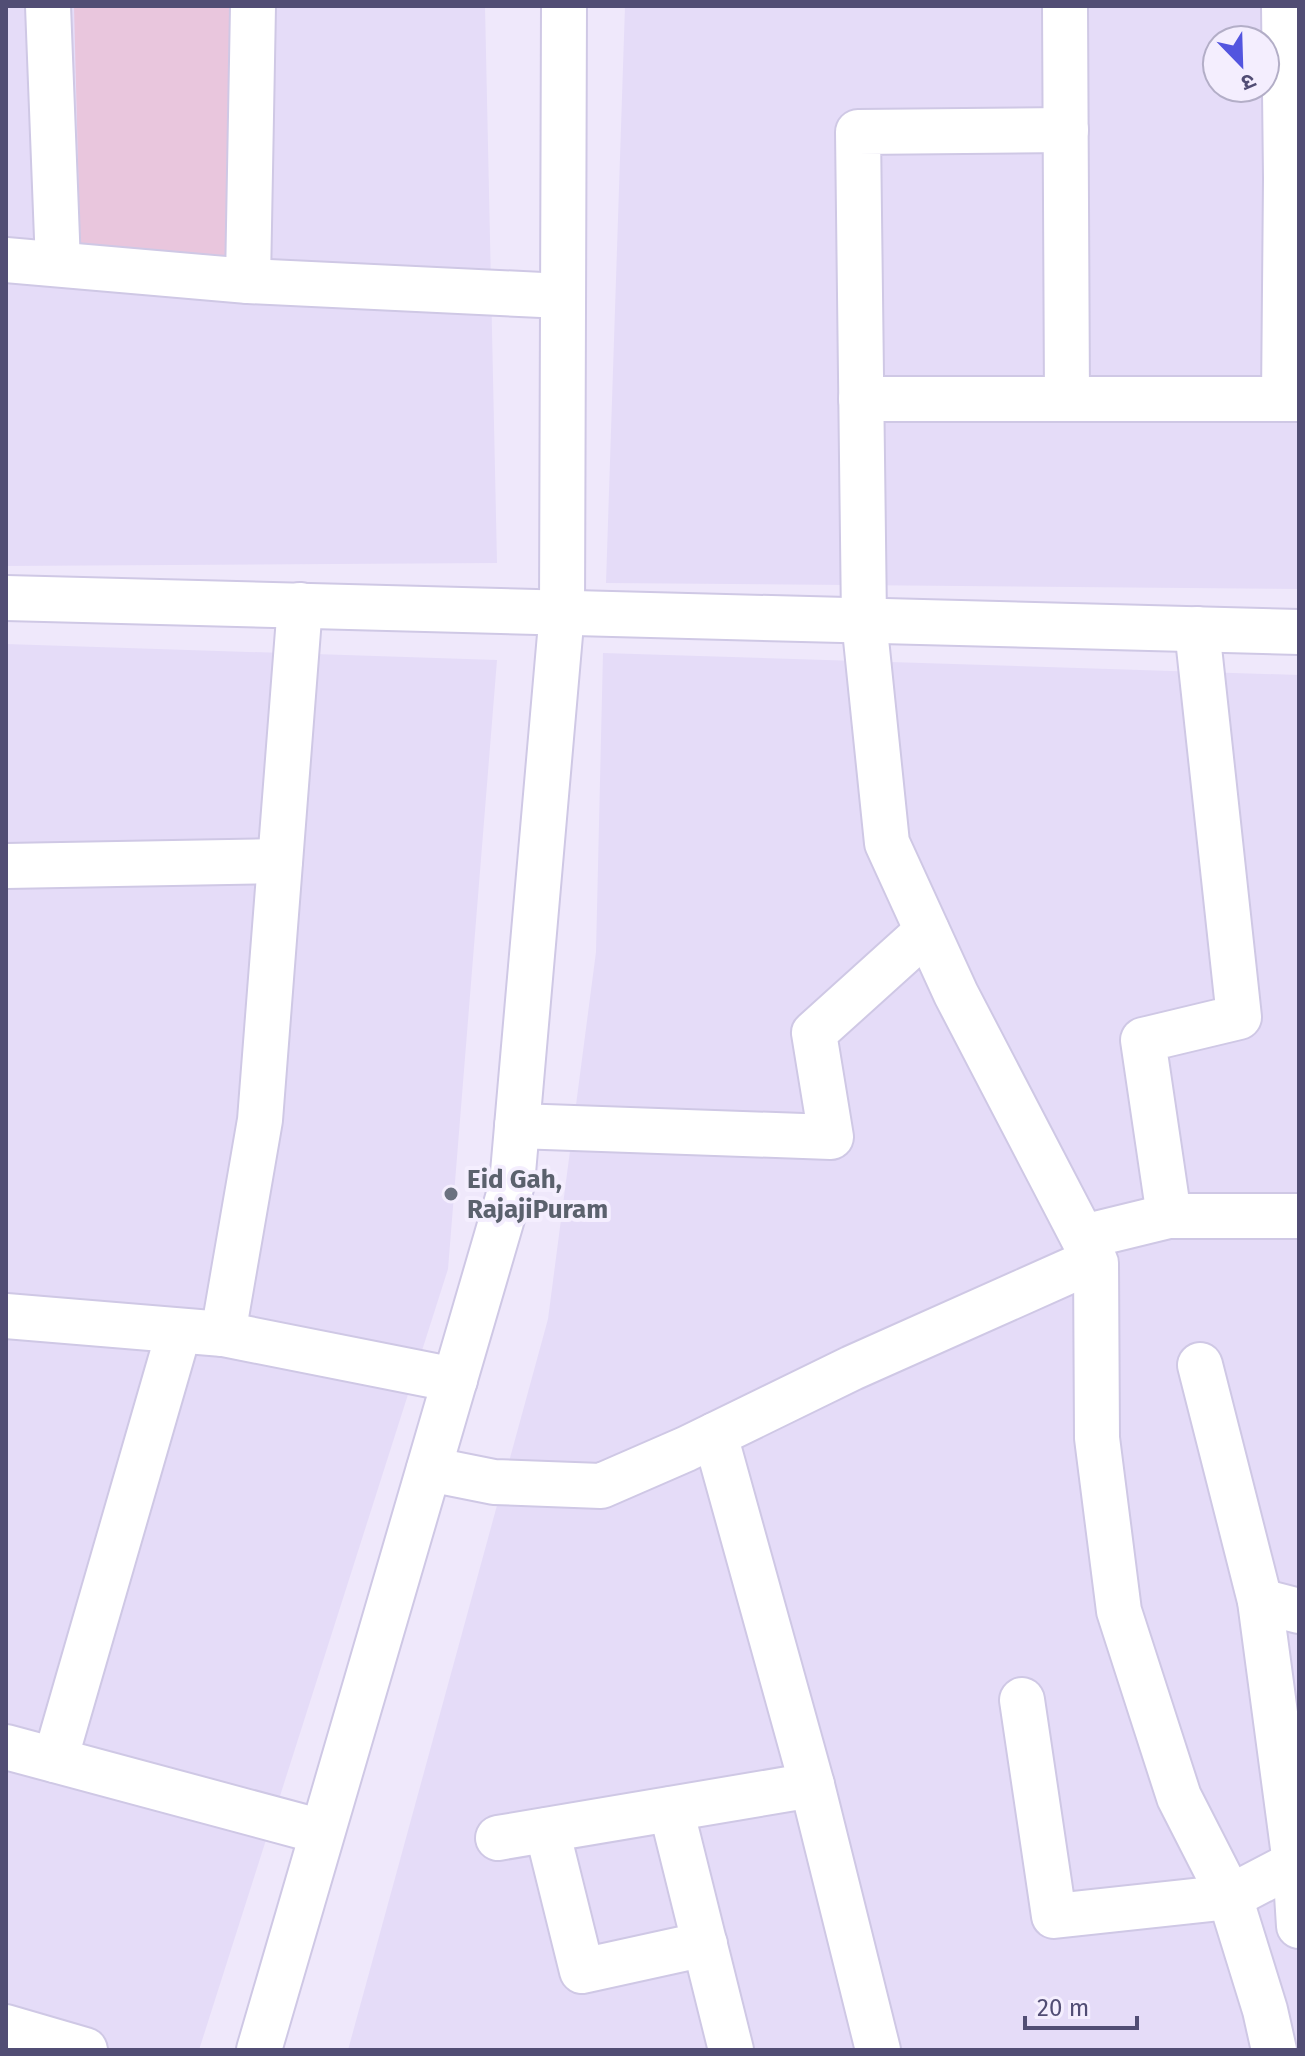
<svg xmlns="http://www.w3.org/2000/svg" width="1305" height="2056" font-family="'Fira Sans','Noto Sans Devanagari',sans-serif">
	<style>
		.residential { fill: #e5dcf8; fill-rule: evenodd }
		.green { fill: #e9c6dd }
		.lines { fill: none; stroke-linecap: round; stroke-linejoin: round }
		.minor-casing { stroke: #cfc8e5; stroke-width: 48 }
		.minor { stroke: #fff; stroke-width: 44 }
		.worship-dot { fill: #6b7280; stroke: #f4eefe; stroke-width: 3 }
		.labels { text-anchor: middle; stroke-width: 8; stroke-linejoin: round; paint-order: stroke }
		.worship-label { font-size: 26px; font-weight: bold; fill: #5b616d; stroke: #f4eefe; text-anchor: start }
	</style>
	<rect width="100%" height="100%" fill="#efe8fb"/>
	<g class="residential">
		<polygon points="6,6 485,6 497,563 6,566"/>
		<path d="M625,6H1299V589L606,583ZM1217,40H1265V88H1217Z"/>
		<polygon points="6,644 497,660 448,1269 199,2050 6,2050"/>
		<polygon points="603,653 1299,675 1299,2050 348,2050 548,1319 596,952"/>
	</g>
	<polygon class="green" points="74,6 229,6 230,257 80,243"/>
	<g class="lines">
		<g class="minor-casing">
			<g id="minor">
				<polyline points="48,6 58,264"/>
				<polyline points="1065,6 1067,399"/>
				<polyline points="1066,130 858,132 864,620 887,843 956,994 1096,1263 1097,1438 1119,1611 1179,1797 1230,1897 1265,2010 1274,2050"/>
				<polyline points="6,260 248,281 563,296"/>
				<polyline points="248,281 253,6"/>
				<polyline points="861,399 1299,399"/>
				<polyline points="1284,399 1286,179 1284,6"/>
				<polyline points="6,598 1299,632"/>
				<polyline points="6,866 280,861"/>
				<polyline points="517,1126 831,1137 814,1033 927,931"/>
				<polyline points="1169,1216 1143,1040 1239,1017 1197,629"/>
				<polyline points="1083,1237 1169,1216 1299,1216"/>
				<polyline points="6,1316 223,1334 455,1380"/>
				<polyline points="223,1334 260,1120 300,605"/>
				<polyline points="1200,1365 1260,1601 1295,1863 1299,1926"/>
				<polyline points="715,1435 812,1785 878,2050"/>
				<polyline points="429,1469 494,1482 601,1486 686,1449 852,1368 1094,1260"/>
				<polyline points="1260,1601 1299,1611"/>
				<polyline points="1022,1700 1054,1916 1230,1897 1295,1863"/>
				<polyline points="6,1747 322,1832"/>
				<polyline points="55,1760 179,1331"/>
				<polyline points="671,1809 731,2050"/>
				<polyline points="547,1830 582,1971 705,1944"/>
				<polyline points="498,1838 812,1785"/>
				<polyline points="6,2027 85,2050"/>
				<polyline points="259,2050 512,1184 562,612 564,6"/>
			</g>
		</g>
		<use href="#minor" class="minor"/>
	</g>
	<circle class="worship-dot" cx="451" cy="1194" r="8"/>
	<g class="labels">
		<g class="worship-label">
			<text x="467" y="1188">Eid Gah,<tspan x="467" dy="30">RajajiPuram</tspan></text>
		</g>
	</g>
	<rect width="1305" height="2056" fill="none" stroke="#514d74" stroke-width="16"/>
	<g transform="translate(1241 64) rotate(157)"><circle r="38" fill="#f4eefe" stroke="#b3aec7" stroke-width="2"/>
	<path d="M0-6L14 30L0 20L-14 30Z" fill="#5355df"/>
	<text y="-12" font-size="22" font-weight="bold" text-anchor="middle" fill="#514d74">उ</text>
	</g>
	<path d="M1025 2016v12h112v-12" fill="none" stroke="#514d74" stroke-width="4"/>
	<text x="1037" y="2016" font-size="24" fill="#514d74" stroke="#f4eefe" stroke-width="6" paint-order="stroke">20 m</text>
</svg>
